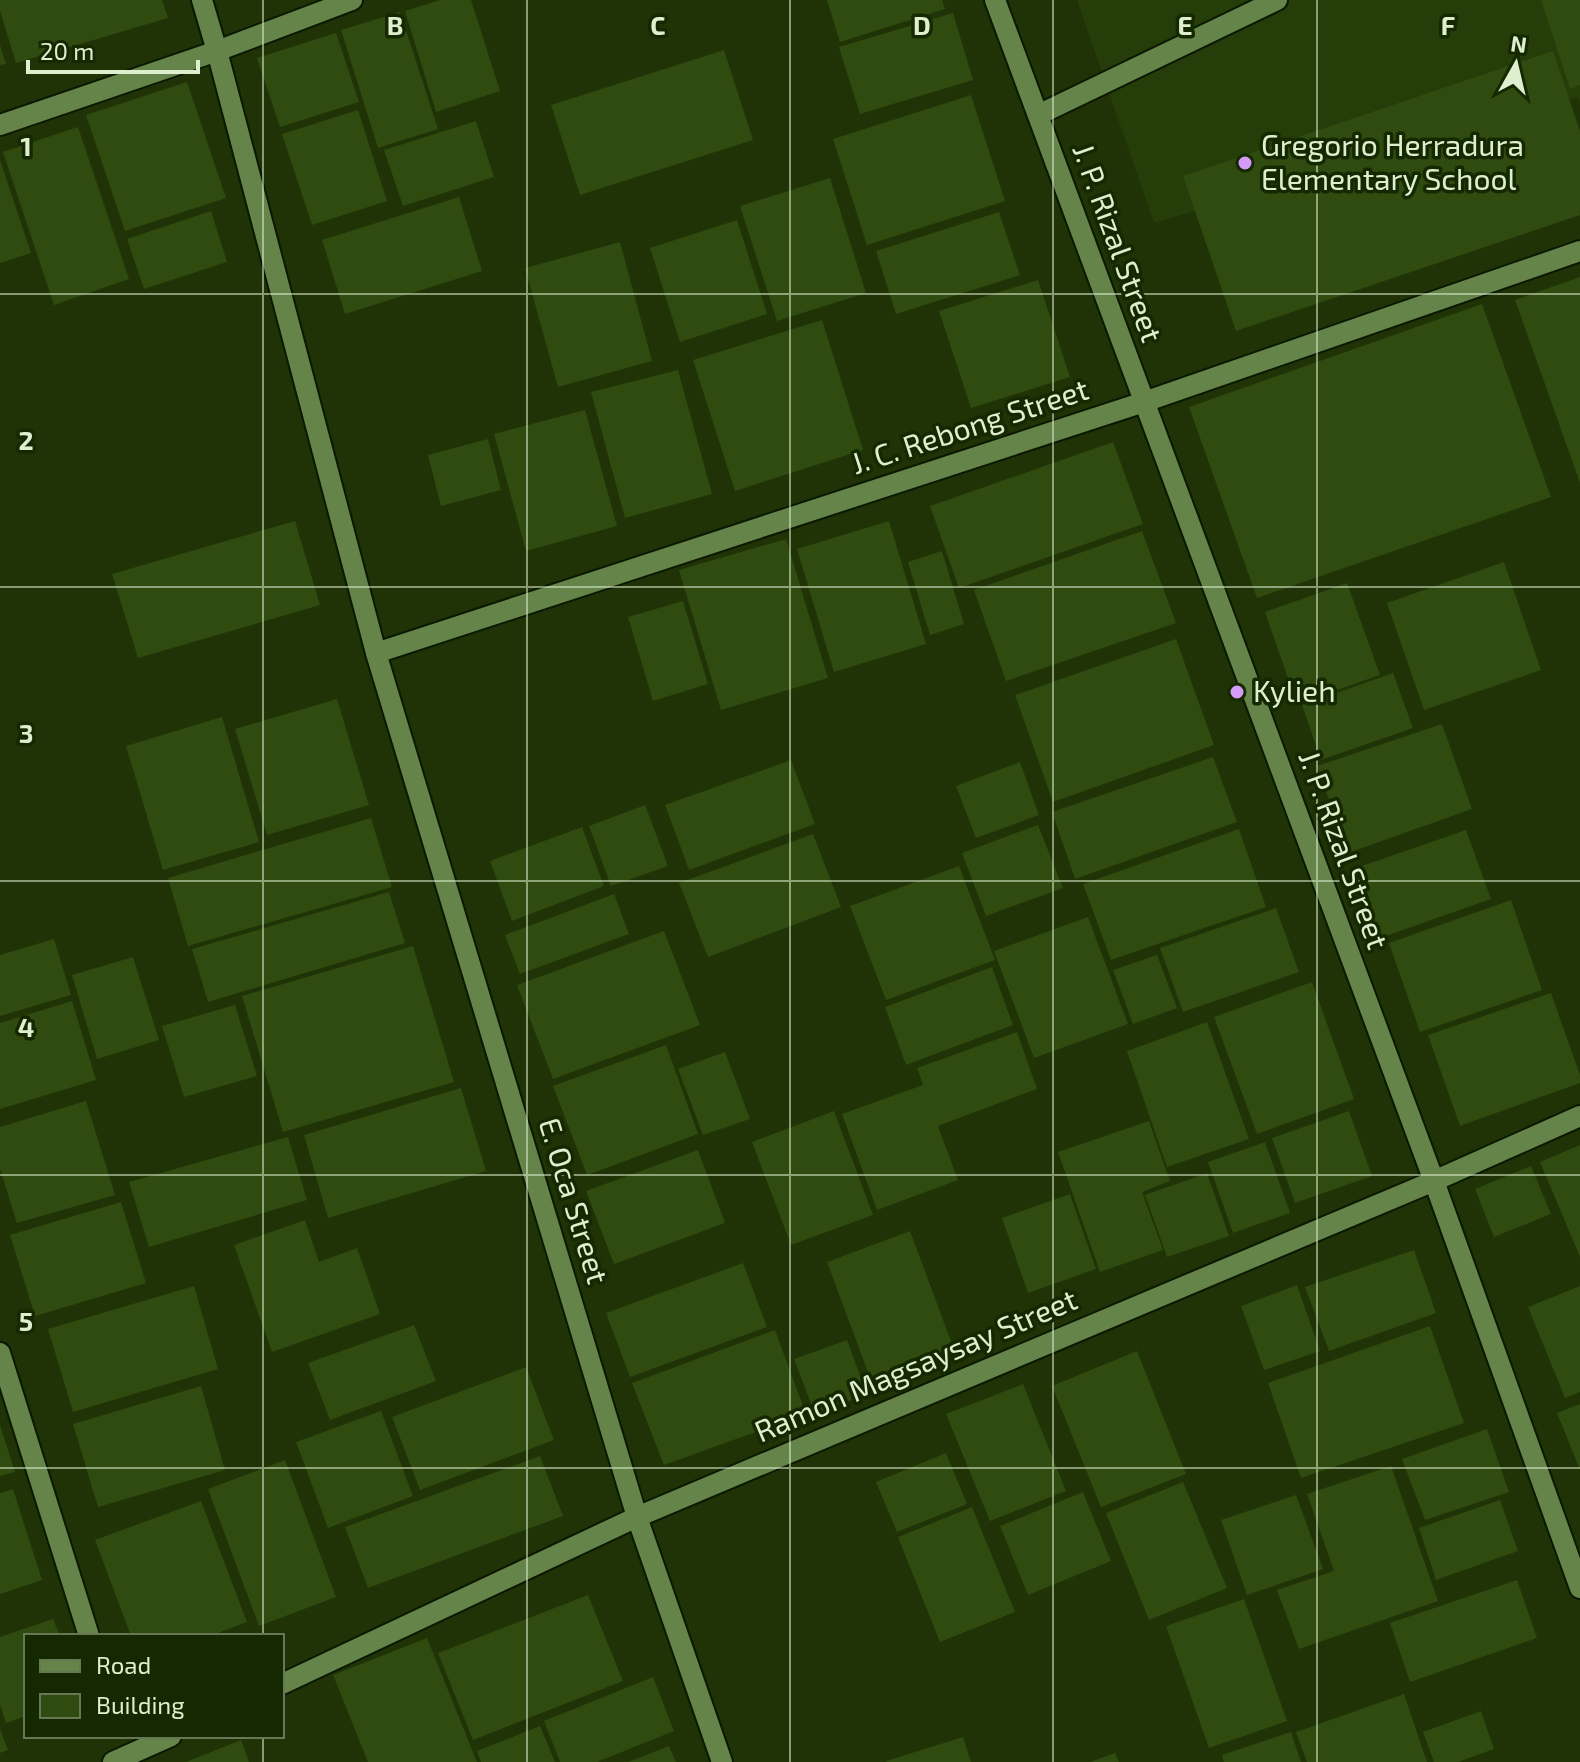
<svg xmlns="http://www.w3.org/2000/svg" width="1580" height="1762" font-family="'Exo 2',sans-serif">
	<style>
		.built { fill: #253d09 }
		.building { fill: #2f4b0f }
		.lines { fill: none; stroke-linecap: round; stroke-linejoin: round }
		.lane-casing { stroke: #0b1900; stroke-width: 24 }
		.street-casing { stroke: #0b1900; stroke-width: 24 }
		.secondary-casing { stroke: #0b1900; stroke-width: 24 }
		.lane { stroke: #658449; stroke-width: 20 }
		.street { stroke: #658449; stroke-width: 20 }
		.secondary { stroke: #658449; stroke-width: 20 }
		.grid { fill: none; stroke: #deefd0; stroke-width: 2; stroke-opacity: 0.55 }
		.poi-dot { fill: #d59bfa; stroke: #152900; stroke-width: 3 }
		.labels { text-anchor: middle; stroke-width: 7; stroke-linejoin: round; paint-order: stroke }
		.poi-label { font-size: 30px; fill: #deefd0; stroke: #152900; text-anchor: start }
		.street-label { font-size: 30px; fill: #deefd0; stroke: #152900 }
		.grid-label { font-size: 26px; text-anchor: middle; font-weight: bold; fill: #deefd0; stroke: #152900; stroke-width: 7; stroke-linejoin: round; paint-order: stroke }
	</style>
	<rect width="100%" height="100%" fill="#1f3306"/>
	<polygon class="built" points="1077,0 1580,0 1580,102 1577,97 1154,223"/>
	<g class="building">
		<polygon points="0,0 162,0 168,18 16,63 0,11"/>
		<polygon points="440,0 471,0 500,91 436,112 405,11"/>
		<polygon points="827,0 942,0 945,9 840,42"/>
		<polygon points="1541,0 1580,0 1580,85 1570,89"/>
		<polygon points="400,12 438,129 378,148 341,30"/>
		<polygon points="953,13 973,80 860,114 839,47"/>
		<polygon points="336,33 359,102 280,127 257,58"/>
		<polygon points="0,45 6,64 0,65"/>
		<polygon points="724,50 753,140 580,195 551,105"/>
		<polygon points="1553,51 1580,131 1580,215 1236,331 1183,176"/>
		<polygon points="187,82 226,198 125,231 86,115"/>
		<polygon points="971,95 1005,201 867,245 833,139"/>
		<polygon points="358,110 387,201 312,225 282,134"/>
		<polygon points="476,121 494,177 403,206 384,150"/>
		<polygon points="78,127 129,279 54,305 3,152"/>
		<polygon points="0,160 31,253 0,263"/>
		<polygon points="830,178 866,293 777,321 740,206"/>
		<polygon points="459,197 482,271 345,314 322,240"/>
		<polygon points="211,211 227,262 144,289 127,239"/>
		<polygon points="999,212 1020,275 896,314 876,251"/>
		<polygon points="737,220 767,314 680,342 650,248"/>
		<polygon points="620,242 652,361 558,387 525,268"/>
		<polygon points="1580,277 1580,483 1515,300"/>
		<polygon points="1038,280 1070,377 971,408 939,311"/>
		<polygon points="1482,304 1551,497 1257,598 1189,407"/>
		<polygon points="822,320 863,450 735,491 693,360"/>
		<polygon points="678,370 712,494 625,518 591,392"/>
		<polygon points="585,410 617,526 526,551 494,434"/>
		<polygon points="488,439 501,490 441,506 428,455"/>
		<polygon points="1113,442 1143,524 959,588 930,506"/>
		<polygon points="295,521 320,605 138,658 112,574"/>
		<polygon points="889,521 926,644 834,672 797,549"/>
		<polygon points="1142,531 1176,623 1006,681 974,590"/>
		<polygon points="786,539 828,678 721,710 679,570"/>
		<polygon points="942,551 964,624 930,635 908,562"/>
		<polygon points="1504,562 1541,670 1424,710 1387,603"/>
		<polygon points="1347,583 1380,675 1297,704 1265,612"/>
		<polygon points="683,601 708,684 653,701 628,617"/>
		<polygon points="1176,639 1214,745 1053,802 1015,695"/>
		<polygon points="1393,673 1413,728 1321,760 1302,705"/>
		<polygon points="337,699 369,805 267,835 235,729"/>
		<polygon points="222,717 259,842 163,870 126,746"/>
		<polygon points="1442,724 1472,809 1348,853 1317,766"/>
		<polygon points="1213,757 1237,822 1075,879 1052,812"/>
		<polygon points="791,760 815,824 689,870 665,805"/>
		<polygon points="1020,762 1039,815 976,838 956,786"/>
		<polygon points="645,805 668,866 611,886 589,826"/>
		<polygon points="371,818 392,887 188,946 168,878"/>
		<polygon points="1038,825 1063,888 986,916 962,853"/>
		<polygon points="582,827 604,886 512,921 490,861"/>
		<polygon points="1239,829 1266,907 1111,960 1083,884"/>
		<polygon points="1466,830 1491,899 1380,938 1356,868"/>
		<polygon points="813,834 841,907 708,957 679,883"/>
		<polygon points="959,866 995,960 886,1000 850,906"/>
		<polygon points="389,892 405,943 208,1002 192,949"/>
		<polygon points="614,894 629,934 520,974 505,935"/>
		<polygon points="1511,900 1542,990 1420,1032 1389,943"/>
		<polygon points="1276,908 1299,972 1183,1012 1160,948"/>
		<polygon points="1088,917 1128,1024 1034,1058 994,951"/>
		<polygon points="664,931 700,1025 553,1079 517,985"/>
		<polygon points="54,939 71,995 0,1016 0,955"/>
		<polygon points="413,946 454,1082 283,1132 242,996"/>
		<polygon points="1157,955 1177,1008 1133,1024 1113,970"/>
		<polygon points="133,957 159,1040 97,1059 72,975"/>
		<polygon points="992,967 1013,1025 906,1065 885,1007"/>
		<polygon points="1312,982 1354,1099 1257,1134 1214,1017"/>
		<polygon points="1551,993 1580,1075 1580,1083 1460,1126 1428,1035"/>
		<polygon points="72,1001 96,1080 0,1109 0,1023"/>
		<polygon points="235,1005 257,1076 184,1097 162,1026"/>
		<polygon points="1207,1022 1249,1139 1167,1167 1127,1051"/>
		<polygon points="1017,1032 1037,1089 938,1126 958,1180 877,1210 842,1114 923,1085 917,1068"/>
		<polygon points="666,1045 698,1134 587,1175 553,1086"/>
		<polygon points="725,1052 750,1119 703,1135 678,1069"/>
		<polygon points="461,1088 486,1171 328,1218 304,1135"/>
		<polygon points="86,1101 115,1195 17,1223 0,1169 0,1127"/>
		<polygon points="834,1111 873,1215 791,1245 752,1142"/>
		<polygon points="1349,1111 1372,1176 1295,1203 1272,1138"/>
		<polygon points="1149,1121 1170,1181 1142,1192 1163,1250 1100,1272 1058,1152"/>
		<polygon points="288,1137 307,1200 149,1247 129,1182"/>
		<polygon points="1265,1142 1290,1213 1233,1233 1208,1162"/>
		<polygon points="1580,1145 1580,1257 1540,1162"/>
		<polygon points="698,1150 725,1223 614,1264 586,1191"/>
		<polygon points="1531,1166 1551,1214 1494,1237 1475,1189"/>
		<polygon points="1207,1173 1229,1236 1167,1257 1145,1195"/>
		<polygon points="1070,1194 1096,1269 1028,1293 1002,1218"/>
		<polygon points="121,1202 146,1283 35,1316 10,1235"/>
		<polygon points="305,1220 319,1262 357,1248 380,1314 272,1352 234,1245"/>
		<polygon points="910,1231 955,1352 872,1383 827,1262"/>
		<polygon points="1414,1250 1436,1313 1329,1351 1305,1287"/>
		<polygon points="743,1263 767,1327 630,1377 606,1313"/>
		<polygon points="1297,1285 1320,1351 1264,1370 1241,1306"/>
		<polygon points="194,1286 218,1369 73,1412 48,1329"/>
		<polygon points="1580,1286 1580,1392 1565,1398 1528,1307"/>
		<polygon points="414,1325 436,1381 330,1420 308,1363"/>
		<polygon points="1430,1326 1464,1423 1301,1478 1268,1383"/>
		<polygon points="775,1330 806,1414 664,1465 632,1383"/>
		<polygon points="847,1340 867,1394 815,1414 794,1359"/>
		<polygon points="1137,1351 1186,1474 1101,1507 1052,1386"/>
		<polygon points="526,1367 554,1440 420,1490 392,1417"/>
		<polygon points="1023,1384 1066,1491 990,1521 946,1414"/>
		<polygon points="201,1386 225,1470 98,1507 73,1424"/>
		<polygon points="1580,1404 1580,1470 1557,1413"/>
		<polygon points="381,1411 413,1496 328,1528 296,1442"/>
		<polygon points="0,1425 15,1472 0,1476"/>
		<polygon points="1487,1429 1509,1492 1425,1520 1402,1459"/>
		<polygon points="946,1453 967,1504 897,1532 876,1482"/>
		<polygon points="540,1456 563,1516 368,1588 345,1527"/>
		<polygon points="285,1460 336,1597 259,1626 208,1489"/>
		<polygon points="1391,1466 1438,1601 1299,1649 1277,1590 1334,1571 1307,1494"/>
		<polygon points="1183,1482 1227,1588 1149,1620 1106,1513"/>
		<polygon points="13,1489 42,1580 0,1594 0,1493"/>
		<polygon points="1083,1492 1111,1561 1028,1595 1000,1526"/>
		<polygon points="1296,1495 1323,1569 1247,1595 1221,1520"/>
		<polygon points="1500,1500 1518,1551 1436,1580 1419,1528"/>
		<polygon points="201,1501 247,1622 210,1636 131,1636 95,1540"/>
		<polygon points="972,1507 1015,1612 940,1642 898,1537"/>
		<polygon points="1517,1580 1537,1638 1410,1682 1390,1623"/>
		<polygon points="588,1595 623,1681 473,1740 438,1653"/>
		<polygon points="1244,1599 1287,1721 1209,1748 1166,1626"/>
		<polygon points="53,1619 60,1636 26,1636 26,1716 6,1723 0,1705 0,1637"/>
		<polygon points="427,1638 477,1762 368,1762 333,1675"/>
		<polygon points="653,1677 674,1731 597,1762 560,1762 544,1721"/>
		<polygon points="1404,1694 1427,1762 1307,1762 1296,1732"/>
		<polygon points="1481,1711 1494,1749 1458,1762 1434,1762 1423,1732"/>
		<polygon points="540,1726 555,1762 481,1762 477,1751"/>
		<polygon points="0,1729 8,1750 0,1753"/>
		<polygon points="1291,1732 1301,1762 1224,1762 1222,1755"/>
		<polygon points="963,1737 971,1762 886,1762 886,1761"/>
		<polygon points="241,1740 249,1762 186,1762"/>
		<polygon points="669,1746 676,1762 628,1762"/>
		<polygon points="1115,1753 1119,1762 1090,1762"/>
	</g>
	<g class="lines">
		<g class="lane-casing">
			<polyline id="lane" points="1038,115 1277,0"/>
		</g>
		<g class="street-casing">
			<g id="street">
				<polyline points="202,0 217,51 376,653 637,1517 722,1762"/>
				<polyline points="0,125 217,51 352,0"/>
				<polyline points="376,653 1144,402 1580,251"/>
				<polyline points="0,1353 89,1636"/>
				<polyline points="282,1684 637,1517 1434,1181 1580,1116"/>
				<polyline points="113,1762 171,1736"/>
			</g>
		</g>
		<g class="secondary-casing">
			<polyline id="secondary" points="995,0 1434,1181 1580,1588"/>
		</g>
		<use href="#lane" class="lane"/>
		<use href="#street" class="street"/>
		<use href="#secondary" class="secondary"/>
	</g>
	<path class="grid" d="M263,0V1636M527,0V1762M790,0V1762M1053,0V1762M1317,0V1762M0,294H1580M0,587H1580M0,881H1580M0,1175H1580M0,1468H1580M263,1736V1762"/>
	<g class="poi-dot">
		<circle cx="1245" cy="163" r="8"/>
		<circle cx="1237" cy="692" r="8"/>
	</g>
	<g class="labels">
		<g class="poi-label">
			<text x="1261" y="156">Gregorio Herradura<tspan x="1261" dy="34">Elementary School</tspan></text>
			<text x="1253" y="702">Kylieh</text>
		</g>
		<g class="street-label">
			<text transform="translate(1117 243) rotate(70)" y="10">J. P. Rizal Street</text>
			<text transform="translate(970 427) rotate(-18)" y="10">J. C. Rebong Street</text>
			<text transform="translate(1343 850) rotate(70)" y="10">J. P. Rizal Street</text>
			<text transform="translate(573 1201) rotate(73)" y="10">E. Oca Street</text>
			<text transform="translate(916 1366) rotate(-23)" y="10">Ramon Magsaysay Street</text>
		</g>
	</g>
	<g class="grid-label">
		<text x="395" y="35">B</text>
		<text x="658" y="35">C</text>
		<text x="922" y="35">D</text>
		<text x="1185" y="35">E</text>
		<text x="1448" y="35">F</text>
		<text x="26" y="156">1</text>
		<text x="26" y="450">2</text>
		<text x="26" y="743">3</text>
		<text x="26" y="1037">4</text>
		<text x="26" y="1331">5</text>
	</g>
	<rect x="24" y="1634" width="260" height="104" fill="#152900" stroke="#657853" stroke-width="2"/>
	<rect x="40" y="1660" width="40" height="12" fill="#658449" stroke="#657853" stroke-width="2"/>
	<text x="96" y="1674" font-size="24" fill="#deefd0">Road</text>
	<rect x="40" y="1694" width="40" height="24" fill="#2f4b0f" stroke="#657853" stroke-width="2"/>
	<text x="96" y="1714" font-size="24" fill="#deefd0">Building</text>
	<g transform="translate(1516 64) rotate(8)" stroke="#152900" stroke-width="6" paint-order="stroke">
	<path d="M0-6L14 30L0 20L-14 30Z" fill="#deefd0"/>
	<text y="-12" font-size="22" font-weight="bold" text-anchor="middle" fill="#deefd0">N</text>
	</g>
	<path d="M28 60v12h170v-12" fill="none" stroke="#deefd0" stroke-width="4"/>
	<text x="40" y="60" font-size="24" fill="#deefd0" stroke="#152900" stroke-width="6" paint-order="stroke">20 m</text>
</svg>
